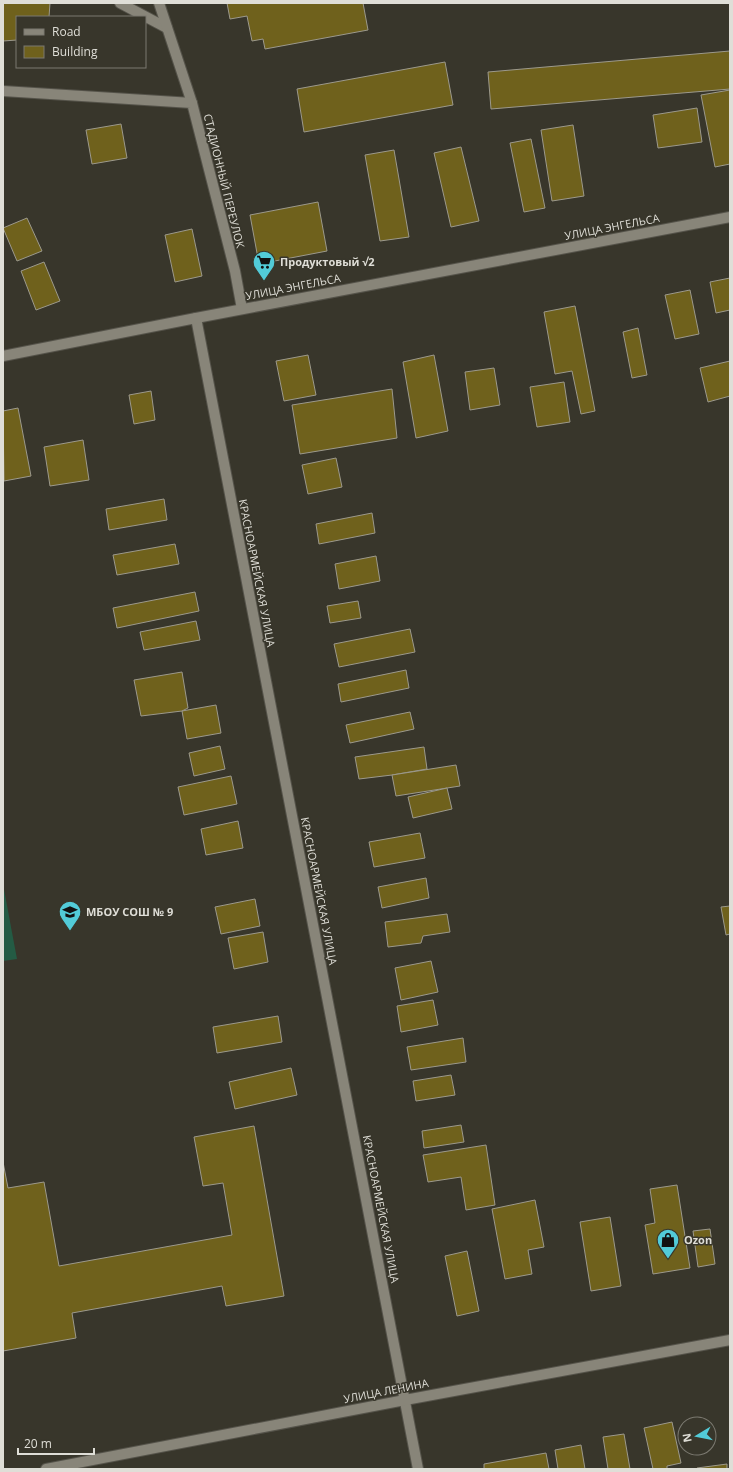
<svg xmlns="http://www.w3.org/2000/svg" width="733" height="1472" font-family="'Open Sans',sans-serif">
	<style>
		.green { fill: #245b44 }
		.building { fill: #6f611c; stroke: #9c998c }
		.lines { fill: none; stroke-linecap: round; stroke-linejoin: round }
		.lane-casing { stroke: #55534a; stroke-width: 12 }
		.street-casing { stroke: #55534a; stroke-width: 12 }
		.secondary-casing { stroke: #55534a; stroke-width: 12 }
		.lane { stroke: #888579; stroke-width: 10 }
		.street { stroke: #888579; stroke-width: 10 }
		.secondary { stroke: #888579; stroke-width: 10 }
		.labels { text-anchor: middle; stroke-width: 3; stroke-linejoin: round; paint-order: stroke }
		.street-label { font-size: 11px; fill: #dfded7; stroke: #38362b }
		.poi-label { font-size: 11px; font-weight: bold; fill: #dfded7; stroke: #38362b; text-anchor: start }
	</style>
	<rect width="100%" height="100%" fill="#38362b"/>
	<polygon class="green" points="3,884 17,959 3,961"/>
	<g class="building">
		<polygon points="3,3 50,3 49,17 17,17 17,40 3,41"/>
		<polygon points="227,3 363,3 368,30 265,49 263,39 252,41 247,16 230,19"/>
		<polygon points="730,51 730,89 491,109 488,72"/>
		<polygon points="445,62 453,105 304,132 297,89"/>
		<polygon points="730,90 730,164 715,167 701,95"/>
		<polygon points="697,108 702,142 658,148 653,115"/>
		<polygon points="121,124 127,158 92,164 86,130"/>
		<polygon points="573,125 584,196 552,201 541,130"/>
		<polygon points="531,139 545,208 524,212 510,143"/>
		<polygon points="461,147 479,221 451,227 434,153"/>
		<polygon points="394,150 409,237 380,241 365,155"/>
		<polygon points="318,202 327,251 259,264 250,215"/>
		<polygon points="27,218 42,251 17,261 3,228"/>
		<polygon points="192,229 202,276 175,282 165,235"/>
		<polygon points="44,262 60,301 36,310 21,271"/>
		<polygon points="730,278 730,310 716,313 710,282"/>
		<polygon points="690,290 699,334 675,339 665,295"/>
		<polygon points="575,306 595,411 581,414 572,371 555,374 544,312"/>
		<polygon points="638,328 647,375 632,378 623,332"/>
		<polygon points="308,355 316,395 284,401 276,361"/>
		<polygon points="434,355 448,431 416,438 403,362"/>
		<polygon points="730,361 730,396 708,402 700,368"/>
		<polygon points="494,368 500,405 470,410 465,372"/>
		<polygon points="564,382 570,422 537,427 530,387"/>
		<polygon points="392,389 397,438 300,454 292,405"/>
		<polygon points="151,391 155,420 134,424 129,395"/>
		<polygon points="18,408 31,476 4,481 3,411"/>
		<polygon points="83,440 89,480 50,486 44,447"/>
		<polygon points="336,458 342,487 308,494 302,465"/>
		<polygon points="164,499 167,520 109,530 106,509"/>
		<polygon points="372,513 375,533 319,544 316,524"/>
		<polygon points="175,544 179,564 117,575 113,555"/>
		<polygon points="376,556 380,581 339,589 335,564"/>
		<polygon points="195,592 199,611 117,628 113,608"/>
		<polygon points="358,601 361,618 330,623 327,606"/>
		<polygon points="196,621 200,640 144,650 140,632"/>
		<polygon points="410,629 415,652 339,667 334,644"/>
		<polygon points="406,670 409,688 341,702 338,684"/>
		<polygon points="182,672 188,708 182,711 141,716 134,680"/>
		<polygon points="216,705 221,733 187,739 182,711"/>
		<polygon points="410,712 414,729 350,743 346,725"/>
		<polygon points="220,746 225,769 194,776 189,753"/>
		<polygon points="424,747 427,769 392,775 359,779 355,757"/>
		<polygon points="456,765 460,786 396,796 392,775"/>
		<polygon points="231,776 237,804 184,815 178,787"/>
		<polygon points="447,788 452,809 413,818 408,797"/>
		<polygon points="238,821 243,848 206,855 201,829"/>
		<polygon points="420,833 425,858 374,867 369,842"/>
		<polygon points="426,878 429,898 382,908 378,887"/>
		<polygon points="255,899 260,926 221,934 215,907"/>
		<polygon points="730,906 730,934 726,935 721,907"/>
		<polygon points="447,914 450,932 423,936 421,943 388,947 385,922"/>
		<polygon points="263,932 268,962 234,969 228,938"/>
		<polygon points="431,961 438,992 401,1000 395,968"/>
		<polygon points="433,1000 438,1025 401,1032 397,1006"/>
		<polygon points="278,1016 282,1042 217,1053 213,1027"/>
		<polygon points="463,1038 466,1062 411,1070 407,1047"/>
		<polygon points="291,1068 297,1095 235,1109 229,1082"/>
		<polygon points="451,1075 455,1095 416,1101 413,1081"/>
		<polygon points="461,1125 464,1142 424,1148 422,1131"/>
		<polygon points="254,1126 284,1296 226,1306 222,1286 72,1313 76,1338 3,1351 3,1162 8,1188 44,1182 59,1266 232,1235 223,1183 203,1186 194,1137"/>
		<polygon points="486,1145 495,1205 466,1210 461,1177 428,1182 423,1155"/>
		<polygon points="677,1185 690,1268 653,1274 645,1225 655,1223 650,1189"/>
		<polygon points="535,1200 544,1247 528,1250 532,1274 505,1279 492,1209"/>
		<polygon points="610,1217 621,1286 591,1291 580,1222"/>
		<polygon points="710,1229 715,1264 698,1267 693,1231"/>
		<polygon points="467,1251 479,1311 457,1316 445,1256"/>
		<polygon points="672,1422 681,1463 667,1466 667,1469 653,1469 644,1428"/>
		<polygon points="624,1434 630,1469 608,1469 603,1437"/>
		<polygon points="581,1445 585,1469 558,1469 555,1450"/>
		<polygon points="546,1453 549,1469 484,1469 484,1464"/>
		<polygon points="727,1464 727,1469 697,1469 697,1468"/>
	</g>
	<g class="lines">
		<g class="lane-casing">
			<g id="lane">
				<polyline points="120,3 167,28"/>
				<polyline points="159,3 192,103"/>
			</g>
		</g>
		<g class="street-casing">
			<g id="street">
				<polyline points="3,91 192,103 235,271 242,309"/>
				<polyline points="196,318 418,1469"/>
			</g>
		</g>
		<g class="secondary-casing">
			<g id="secondary">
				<polyline points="3,356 196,318 730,217"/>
				<polyline points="46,1469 405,1400 730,1340"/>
			</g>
		</g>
		<use href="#lane" class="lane"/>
		<use href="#street" class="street"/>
		<use href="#secondary" class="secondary"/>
	</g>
	<defs>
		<g id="supermarket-pin" transform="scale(1.15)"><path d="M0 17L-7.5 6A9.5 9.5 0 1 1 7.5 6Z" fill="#52cbd8" stroke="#38362b"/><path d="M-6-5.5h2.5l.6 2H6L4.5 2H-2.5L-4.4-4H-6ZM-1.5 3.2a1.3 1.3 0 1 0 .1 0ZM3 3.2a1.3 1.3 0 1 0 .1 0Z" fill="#111"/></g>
		<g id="school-pin" transform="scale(1.15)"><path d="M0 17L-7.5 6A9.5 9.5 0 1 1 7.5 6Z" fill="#52cbd8" stroke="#38362b"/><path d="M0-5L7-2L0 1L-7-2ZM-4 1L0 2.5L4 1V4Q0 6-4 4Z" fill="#111"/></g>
		<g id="shop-pin" transform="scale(1.15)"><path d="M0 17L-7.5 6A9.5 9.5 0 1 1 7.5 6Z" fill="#52cbd8" stroke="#38362b"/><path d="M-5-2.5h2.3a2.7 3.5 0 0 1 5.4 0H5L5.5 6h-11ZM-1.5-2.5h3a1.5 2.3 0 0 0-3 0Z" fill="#111"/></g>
	</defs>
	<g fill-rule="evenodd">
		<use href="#supermarket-pin" x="264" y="262"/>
		<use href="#school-pin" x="70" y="912"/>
		<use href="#shop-pin" x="668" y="1240"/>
	</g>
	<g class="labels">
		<g class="street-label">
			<text transform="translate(224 181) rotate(76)" y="4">СТАДИОННЫЙ ПЕРЕУЛОК</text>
			<text transform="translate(612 227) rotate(-11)" y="4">УЛИЦА ЭНГЕЛЬСА</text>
			<text transform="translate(293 287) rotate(-11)" y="4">УЛИЦА ЭНГЕЛЬСА</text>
			<text transform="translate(257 573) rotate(79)" y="4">КРАСНОАРМЕЙСКАЯ УЛИЦА</text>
			<text transform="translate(319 891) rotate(79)" y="4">КРАСНОАРМЕЙСКАЯ УЛИЦА</text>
			<text transform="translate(381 1209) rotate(79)" y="4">КРАСНОАРМЕЙСКАЯ УЛИЦА</text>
			<text transform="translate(386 1391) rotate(-11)" y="4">УЛИЦА ЛЕНИНА</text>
		</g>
		<g class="poi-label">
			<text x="280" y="266">Продуктовый √2</text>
			<text x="86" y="916">МБОУ СОШ № 9</text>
			<text x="684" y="1244">Ozon</text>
		</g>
	</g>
	<rect width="733" height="1472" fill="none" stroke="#dfded7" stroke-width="8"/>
	<rect x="16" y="16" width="130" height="52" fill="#38362b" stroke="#7b7970"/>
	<rect x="24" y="29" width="20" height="6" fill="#888579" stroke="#7b7970"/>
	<text x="52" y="36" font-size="12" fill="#dfded7">Road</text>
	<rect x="24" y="46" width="20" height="12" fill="#6f611c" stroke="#7b7970"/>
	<text x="52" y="56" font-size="12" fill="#dfded7">Building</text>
	<g transform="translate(697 1436) rotate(260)"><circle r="19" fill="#38362b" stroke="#7b7970"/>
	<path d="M0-3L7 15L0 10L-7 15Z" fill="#52cbd8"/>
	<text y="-6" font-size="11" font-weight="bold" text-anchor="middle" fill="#dfded7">N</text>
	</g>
	<path d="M18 1448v6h76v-6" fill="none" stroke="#dfded7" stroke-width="2"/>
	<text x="24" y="1448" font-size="12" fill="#dfded7" stroke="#38362b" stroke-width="3" paint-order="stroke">20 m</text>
</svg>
